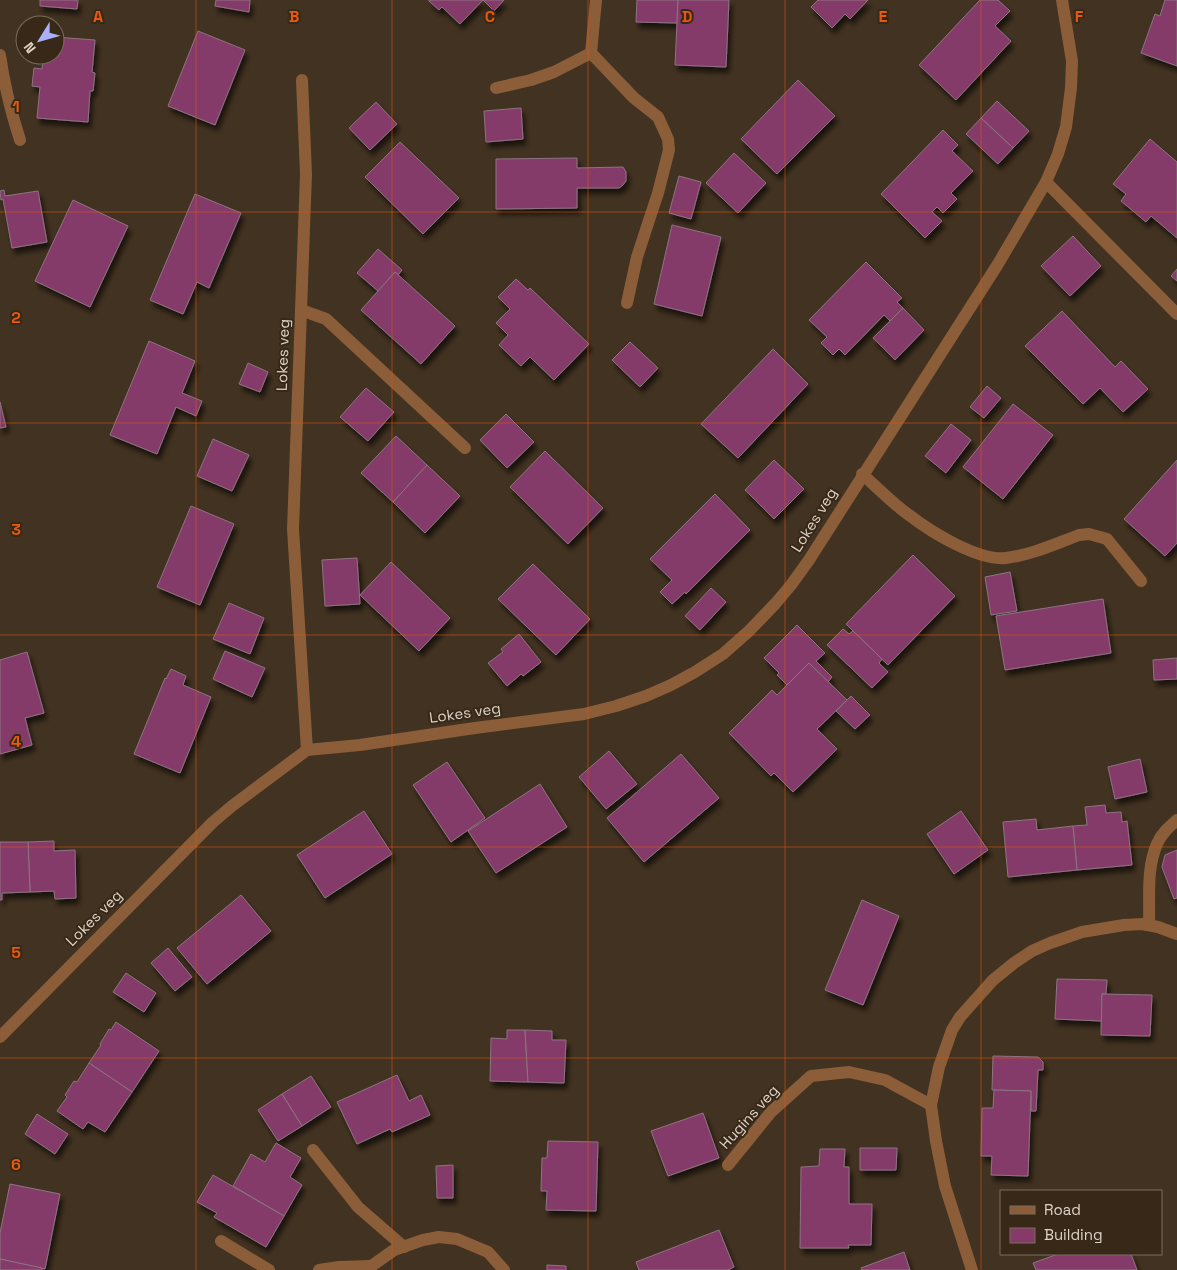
<svg xmlns="http://www.w3.org/2000/svg" width="1177" height="1270" font-family="'Space Grotesk',sans-serif">
	<style>
		.building { fill: #853a69; stroke: #8d7482; filter: url(#shadow) }
		.lines { fill: none; stroke-linecap: round; stroke-linejoin: round }
		.lane { stroke: #8b5d38; stroke-width: 12 }
		.street { stroke: #8b5d38; stroke-width: 12 }
		.grid { fill: none; stroke: #e8590c; stroke-width: 1; stroke-opacity: 0.55 }
		.labels { text-anchor: middle; stroke-width: 4; stroke-linejoin: round; paint-order: stroke }
		.street-label { font-size: 15px; fill: #ded4c9; stroke: #382817 }
		.grid-label { font-size: 16px; text-anchor: middle; font-weight: bold; fill: #e8590c; stroke: #382817; stroke-width: 4; stroke-linejoin: round; paint-order: stroke }
	</style>
	<defs>
		<filter id="shadow"><feDropShadow dx="3" dy="5.5" stdDeviation="2.5" flood-color="#0009"/></filter>
	</defs>
	<rect width="100%" height="100%" fill="#423221"/>
	<g class="building">
		<polygon points="40,0 78,0 77,9 40,6"/>
		<polygon points="216,0 250,0 249,12 215,6"/>
		<polygon points="429,0 483,0 460,24 442,7 439,10 429,1"/>
		<polygon points="483,0 504,0 494,11"/>
		<polygon points="637,0 678,0 677,23 636,22"/>
		<polygon points="678,0 729,0 726,67 675,65"/>
		<polygon points="818,0 868,0 850,19 845,14 832,28 811,7"/>
		<polygon points="980,0 998,0 1010,11 995,26 1011,41 956,100 919,65"/>
		<polygon points="1165,0 1177,0 1177,66 1141,53 1155,14 1160,16"/>
		<polygon points="198,31 245,50 215,125 168,106"/>
		<polygon points="55,37 95,40 92,72 95,73 93,91 90,91 88,122 37,118 40,87 32,86 34,68 42,69 43,55 55,55"/>
		<polygon points="798,80 835,116 777,174 741,139"/>
		<polygon points="997,101 1029,131 1013,148 981,118"/>
		<polygon points="376,102 397,124 370,150 349,128"/>
		<polygon points="521,108 523,139 486,142 484,111"/>
		<polygon points="981,118 1013,148 998,164 966,134"/>
		<polygon points="943,130 958,145 952,151 973,171 951,193 957,199 943,213 937,207 932,212 942,221 925,238 881,194"/>
		<polygon points="1150,139 1177,162 1177,238 1151,216 1146,222 1121,201 1126,194 1113,184"/>
		<polygon points="400,142 459,198 423,234 365,177"/>
		<polygon points="734,153 766,183 738,213 706,183"/>
		<polygon points="577,158 577,168 623,167 626,172 626,181 623,185 619,188 577,188 577,208 496,209 496,159"/>
		<polygon points="679,176 701,182 691,219 669,213"/>
		<polygon points="4,190 5,196 38,191 47,242 12,248 3,199 1,200 0,192 0,191"/>
		<polygon points="195,194 241,213 209,288 197,282 183,314 150,300"/>
		<polygon points="73,200 128,226 90,307 35,281"/>
		<polygon points="672,225 721,237 702,316 654,304"/>
		<polygon points="1073,236 1101,266 1070,296 1041,266"/>
		<polygon points="378,249 402,270 398,275 395,272 378,291 357,273"/>
		<polygon points="866,262 902,298 897,302 903,308 890,321 884,315 845,355 839,349 833,355 821,343 827,337 809,320"/>
		<polygon points="1177,269 1177,281 1171,276"/>
		<polygon points="395,272 455,326 421,364 361,310"/>
		<polygon points="516,279 528,290 530,288 589,344 554,380 530,357 521,366 499,345 508,335 496,323 510,309 498,297"/>
		<polygon points="903,308 924,330 895,360 873,338"/>
		<polygon points="1062,311 1115,367 1121,361 1148,389 1123,412 1100,388 1083,404 1025,346"/>
		<polygon points="149,341 195,361 182,393 202,401 196,416 176,407 157,454 110,435"/>
		<polygon points="630,342 658,368 640,387 612,360"/>
		<polygon points="773,349 808,384 738,458 701,424"/>
		<polygon points="248,363 268,372 260,392 239,384"/>
		<polygon points="987,386 1001,398 984,418 970,407"/>
		<polygon points="366,388 394,412 368,441 340,417"/>
		<polygon points="0,402 6,427 0,428"/>
		<polygon points="1013,404 1053,435 1003,499 963,467"/>
		<polygon points="506,414 534,442 507,468 480,440"/>
		<polygon points="951,424 971,440 946,473 925,456"/>
		<polygon points="396,436 427,465 393,502 361,473"/>
		<polygon points="213,439 249,455 232,491 197,476"/>
		<polygon points="545,451 603,508 568,544 510,487"/>
		<polygon points="774,460 804,489 774,519 745,490"/>
		<polygon points="1177,460 1177,543 1165,556 1124,519"/>
		<polygon points="427,465 460,496 425,533 393,502"/>
		<polygon points="715,494 750,530 686,594 685,592 672,604 660,592 672,580 650,559"/>
		<polygon points="191,506 234,524 200,605 157,587"/>
		<polygon points="913,555 955,596 888,665 846,624"/>
		<polygon points="357,558 360,604 325,606 322,560"/>
		<polygon points="391,562 450,618 419,651 360,595"/>
		<polygon points="533,564 590,619 556,655 498,599"/>
		<polygon points="1010,572 1017,611 991,615 985,577"/>
		<polygon points="711,588 726,602 700,630 685,616"/>
		<polygon points="1103,599 1111,653 1005,670 996,616"/>
		<polygon points="229,603 264,618 250,654 213,639"/>
		<polygon points="797,625 825,653 816,661 832,677 828,682 809,663 787,685 777,675 779,673 764,658"/>
		<polygon points="843,629 849,634 853,631 882,659 879,663 888,672 872,688 827,645"/>
		<polygon points="519,634 541,662 523,676 521,674 507,686 488,663 503,652 501,649"/>
		<polygon points="225,651 265,668 252,697 213,679"/>
		<polygon points="27,652 44,713 25,718 32,745 0,754 0,660"/>
		<polygon points="1177,658 1177,679 1154,680 1153,660"/>
		<polygon points="809,663 847,700 817,729 837,749 793,792 774,773 771,776 729,733 772,690 777,695"/>
		<polygon points="171,669 186,676 183,685 211,697 180,773 134,754 165,678 166,679"/>
		<polygon points="851,696 870,715 855,729 836,711"/>
		<polygon points="609,751 637,784 606,809 579,777"/>
		<polygon points="681,754 719,798 644,862 607,818"/>
		<polygon points="1140,759 1147,792 1115,799 1108,767"/>
		<polygon points="447,762 485,818 451,842 413,785"/>
		<polygon points="540,784 567,827 496,873 468,831"/>
		<polygon points="1105,805 1106,813 1121,812 1122,822 1127,821 1132,865 1077,870 1073,826 1087,825 1085,807"/>
		<polygon points="364,811 392,854 325,898 297,855"/>
		<polygon points="961,811 988,850 954,874 927,834"/>
		<polygon points="1036,819 1037,830 1073,826 1077,870 1008,877 1003,822"/>
		<polygon points="54,841 54,851 75,850 76,898 55,899 54,891 30,892 28,842"/>
		<polygon points="0,842 28,842 30,892 2,893 2,900 0,900"/>
		<polygon points="1177,850 1177,898 1174,899 1162,867 1165,855"/>
		<polygon points="241,895 271,931 207,984 177,948"/>
		<polygon points="862,900 899,916 863,1005 825,990"/>
		<polygon points="168,948 192,977 175,991 151,963"/>
		<polygon points="126,973 156,993 144,1012 113,992"/>
		<polygon points="1057,979 1107,980 1106,994 1102,994 1102,1021 1055,1019"/>
		<polygon points="1102,994 1152,995 1150,1036 1101,1035"/>
		<polygon points="116,1022 159,1051 132,1092 89,1063 101,1045 100,1044 109,1029 111,1030"/>
		<polygon points="507,1030 525,1030 528,1082 490,1081 491,1038 507,1039"/>
		<polygon points="525,1030 552,1031 552,1040 566,1040 564,1083 528,1082"/>
		<polygon points="993,1056 1038,1057 1043,1062 1043,1070 1038,1070 1036,1111 1031,1111 1031,1091 992,1090"/>
		<polygon points="89,1063 132,1092 105,1132 88,1122 83,1129 57,1111 67,1097 65,1095 74,1081 77,1082"/>
		<polygon points="397,1075 409,1101 421,1095 430,1115 392,1132 390,1129 357,1144 337,1102"/>
		<polygon points="311,1076 331,1107 302,1126 282,1094"/>
		<polygon points="994,1090 1031,1091 1028,1176 991,1175 992,1156 981,1156 982,1108 993,1108"/>
		<polygon points="282,1094 302,1126 278,1141 258,1110"/>
		<polygon points="703,1113 719,1158 668,1176 651,1131"/>
		<polygon points="37,1114 68,1134 55,1154 25,1134"/>
		<polygon points="548,1141 598,1142 596,1211 546,1210 547,1191 541,1191 542,1158 547,1158"/>
		<polygon points="276,1143 301,1158 290,1177 302,1185 284,1216 233,1186 251,1154 265,1162"/>
		<polygon points="860,1148 897,1148 896,1170 860,1170"/>
		<polygon points="820,1149 845,1149 844,1167 849,1167 849,1204 872,1204 871,1245 848,1245 849,1248 800,1248 801,1167 819,1166"/>
		<polygon points="453,1165 453,1198 437,1198 436,1166"/>
		<polygon points="213,1175 284,1216 266,1247 214,1217 217,1213 197,1202"/>
		<polygon points="10,1184 60,1194 45,1269 0,1259 0,1233"/>
		<polygon points="719,1230 734,1267 728,1270 639,1270 636,1262"/>
		<polygon points="904,1252 910,1270 862,1270 861,1268"/>
		<polygon points="1058,1254 1131,1254 1137,1270 1036,1270 1033,1263"/>
		<polygon points="0,1259 42,1268 42,1270 0,1270"/>
		<polygon points="547,1265 566,1266 566,1270 547,1270"/>
	</g>
	<g class="lines">
		<g class="lane">
			<polyline points="496,88 531,80 554,72 591,53 634,98 658,117 668,139 669,150 658,193 637,257 627,303"/>
			<polyline points="1046,182 1177,314"/>
			<polyline points="301,310 326,319 465,448"/>
			<path d="M862,474C878,488 892,503 909,515C931,532 978,561 1006,558C1031,555 1055,544 1079,535L1089,534L1107,539L1141,581"/>
			<path d="M1149,925C1150,899 1146,869 1157,844C1161,834 1169,827 1177,820"/>
			<polyline points="313,1150 358,1207 404,1247"/>
			<polyline points="728,1165 771,1112 811,1076 849,1072 885,1080 931,1105"/>
			<polyline points="221,1241 269,1270"/>
			<polyline points="319,1270 339,1267 370,1266"/>
		</g>
		<g class="street">
			<polyline points="591,53 596,0"/>
			<path d="M0,55C4,84 11,112 20,140"/>
			<polyline points="302,80 306,174 293,529 307,750"/>
			<polyline points="0,1037 213,822 232,806 307,750 360,745 475,728 584,714 616,706 646,696 671,685 695,672 723,654 749,631 775,604 791,585 809,560 998,264 1046,182 1058,154 1066,127 1071,88 1072,61 1062,0"/>
			<polyline points="366,1270 394,1250 423,1240 439,1237 457,1239 488,1252 504,1270"/>
			<polyline points="972,1270 945,1186 936,1141 931,1105 939,1067 952,1030 960,1017 993,980 1014,963 1032,951 1050,943 1082,932 1124,925 1142,924 1158,927 1177,934"/>
		</g>
	</g>
	<path class="grid" d="M196,0V1270M392,0V1270M588,0V1270M785,0V1270M981,0V1270M0,212H1177M0,423H1177M0,635H1177M0,847H1177M0,1058H1177"/>
	<g class="labels">
		<g class="street-label">
			<text transform="translate(283 355) rotate(-88)" y="5">Lokes veg</text>
			<text transform="translate(814 520) rotate(-58)" y="5">Lokes veg</text>
			<text transform="translate(465 713) rotate(-8)" y="5">Lokes veg</text>
			<text transform="translate(94 918) rotate(-45)" y="5">Lokes veg</text>
			<text transform="translate(749 1117) rotate(-48)" y="5">Hugins veg</text>
		</g>
	</g>
	<g class="grid-label">
		<text x="98" y="22">A</text>
		<text x="294" y="22">B</text>
		<text x="490" y="22">C</text>
		<text x="687" y="22">D</text>
		<text x="883" y="22">E</text>
		<text x="1079" y="22">F</text>
		<text x="16" y="112">1</text>
		<text x="16" y="323">2</text>
		<text x="16" y="535">3</text>
		<text x="16" y="747">4</text>
		<text x="16" y="958">5</text>
		<text x="16" y="1170">6</text>
	</g>
	<rect x="1000" y="1190" width="162" height="65" fill="#382817" stroke="#7a6d5e"/>
	<rect x="1010" y="1206" width="25" height="8" fill="#8b5d38" stroke="#7a6d5e"/>
	<text x="1044" y="1215" font-size="15" fill="#ded4c9">Road</text>
	<rect x="1010" y="1228" width="25" height="15" fill="#853a69" stroke="#7a6d5e"/>
	<text x="1044" y="1240" font-size="15" fill="#ded4c9">Building</text>
	<g transform="translate(40 40) rotate(233)"><circle r="24" fill="#382817" stroke="#7a6d5e"/>
	<path d="M0-4L9 19L0 12L-9 19Z" fill="#aab0fb"/>
	<text y="-8" font-size="14" font-weight="bold" text-anchor="middle" fill="#ded4c9">N</text>
	</g>
</svg>
